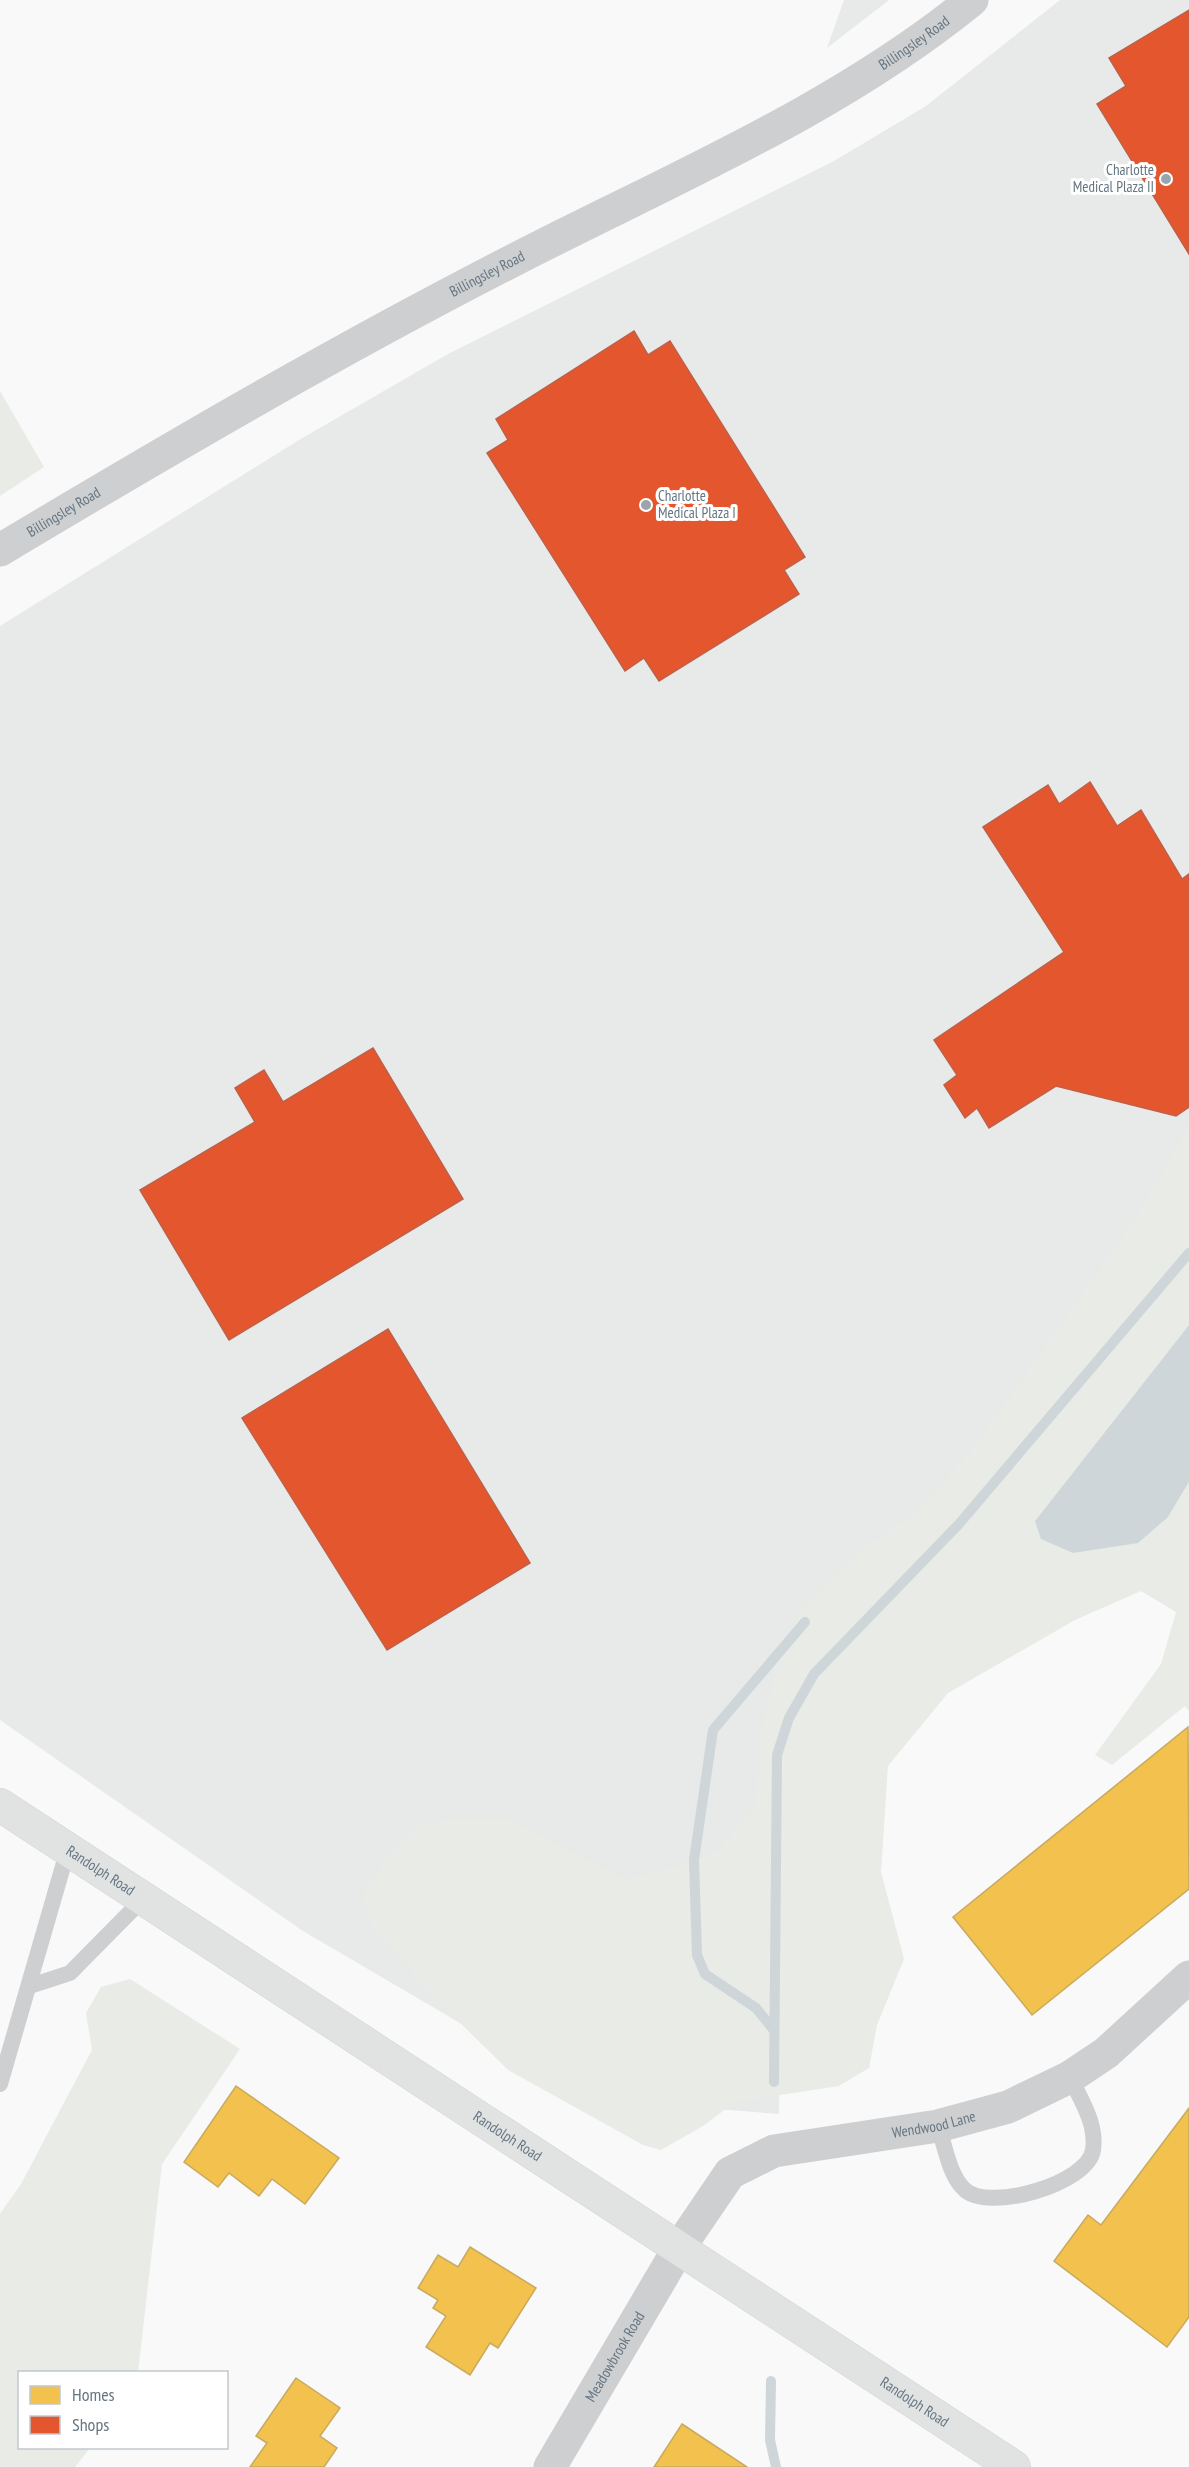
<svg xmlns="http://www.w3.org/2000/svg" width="1189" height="2467" font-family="'PT Sans Narrow',sans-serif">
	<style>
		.built { fill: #e8e9e9 }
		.green { fill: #e8ebe6 }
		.water { fill: #ced6d9 }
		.homes { fill: #f2c14e; stroke: #c8aa5e; stroke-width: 1.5 }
		.shops { fill: #e4572e; stroke: #be6048; stroke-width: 1.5 }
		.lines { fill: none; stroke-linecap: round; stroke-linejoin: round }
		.stream { stroke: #ced6d9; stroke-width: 10 }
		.secondary-casing { stroke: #d5d6d7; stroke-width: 34 }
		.lane { stroke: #cecfd0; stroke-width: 16 }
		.street { stroke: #cecfd0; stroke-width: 33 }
		.secondary { stroke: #e1e2e2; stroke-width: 33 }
		.poi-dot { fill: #99a4ac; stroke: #fff; stroke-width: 2 }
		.labels { text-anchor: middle; stroke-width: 6; stroke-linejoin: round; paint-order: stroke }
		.street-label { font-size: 15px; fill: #657683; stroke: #fff }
		.poi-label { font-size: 15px; fill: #657683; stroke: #fff; text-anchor: end }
	</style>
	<rect width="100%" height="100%" fill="#f9f9f9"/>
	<g class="built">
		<polygon points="844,0 889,0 827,48"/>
		<polygon points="1060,0 1189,0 1189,1253 783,1769 779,2114 653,2104 489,2040 303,1931 0,1720 0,626 299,440 448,354 834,161 926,106"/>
	</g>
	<g class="green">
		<polygon points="0,391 44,467 0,496"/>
		<polygon points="1189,1125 1189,1325 1035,1521 1168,1517 1189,1482 1189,1711 1185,1706 1112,1765 1095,1755 1161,1664 1176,1612 1141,1591 1075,1620 948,1693 888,1766 881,1872 904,1959 877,2025 869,2068 839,2086 735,2102 703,2126 661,2150 643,2145 508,2070 432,1995 371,1923 362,1895 388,1858 423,1824 453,1819 509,1820 624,1879 653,1873 716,1853 755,1807 762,1727 774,1677 801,1609 858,1553 911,1516 970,1453 1136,1218"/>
		<polygon points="130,1979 240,2049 162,2164 138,2372 20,2372 20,2448 90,2448 75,2467 0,2467 0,2214 21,2184 92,2050 86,2013 101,1987"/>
	</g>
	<polygon class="water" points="1189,1325 1189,1482 1168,1517 1138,1543 1073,1553 1041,1539 1035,1521"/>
	<g class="homes">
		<polygon points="1188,1727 1189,1889 1032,2015 953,1917"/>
		<polygon points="236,2086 339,2158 305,2204 272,2179 259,2196 229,2173 218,2187 184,2162"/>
		<polygon points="1189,2108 1189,2317 1167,2347 1054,2261 1088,2215 1101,2225"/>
		<polygon points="470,2247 536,2288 498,2348 490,2343 470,2375 426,2347 446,2316 433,2308 438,2300 418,2288 438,2255 458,2267"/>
		<polygon points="296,2378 340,2408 320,2436 337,2448 324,2467 250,2467 267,2443 256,2436"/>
		<polygon points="682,2424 747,2467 654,2467"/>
	</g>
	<g class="shops">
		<polygon points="1189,10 1189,254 1097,104 1126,86 1109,58"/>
		<polygon points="634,331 648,355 670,341 805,557 784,570 799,594 659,681 644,658 625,671 487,453 508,440 496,419"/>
		<polygon points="1090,782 1117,826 1141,810 1182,879 1189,874 1189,1107 1176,1116 1056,1086 989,1128 977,1108 965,1118 944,1085 957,1075 934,1040 1064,952 983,827 1048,785 1059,804"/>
		<polygon points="373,1048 463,1199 229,1340 140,1190 255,1122 235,1088 264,1070 283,1102"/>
		<polygon points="388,1329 530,1563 387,1650 242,1418"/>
	</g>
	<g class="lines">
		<g class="stream">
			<polyline points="773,2029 756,2008 705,1974 697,1955 694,1860 713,1730 805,1622"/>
			<polyline points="774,2082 777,1755 789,1718 814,1674 959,1524 1189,1253"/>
			<polyline points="771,2381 770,2440 776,2467"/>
		</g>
		<g class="secondary-casing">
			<g id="secondary">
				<path id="s3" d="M0,1805L1014,2467"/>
			</g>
		</g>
		<g class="lane">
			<polyline points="30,1986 70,1973 144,1898"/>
			<polyline points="0,2084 68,1849"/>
			<path d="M938,2126C945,2145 949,2175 964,2189C987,2213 1088,2184 1093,2150C1097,2124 1081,2100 1070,2077"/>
		</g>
		<g class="street">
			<path id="s1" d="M0,550C169,449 338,350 514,260C669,180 836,111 972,0"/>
			<path id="s2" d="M550,2467L679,2248L730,2173L774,2151L938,2126L1008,2107L1070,2077L1106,2053L1189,1977"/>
		</g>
		<use href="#secondary" class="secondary"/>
	</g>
	<g class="poi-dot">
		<circle cx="1166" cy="179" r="6"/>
		<circle cx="646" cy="505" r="6"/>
	</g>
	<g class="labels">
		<g class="street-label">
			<text dy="5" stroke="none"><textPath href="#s1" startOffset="1046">Billingsley Road</textPath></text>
			<text dy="5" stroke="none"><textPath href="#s1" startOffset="560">Billingsley Road</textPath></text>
			<text dy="5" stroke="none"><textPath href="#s1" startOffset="74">Billingsley Road</textPath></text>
			<text dy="5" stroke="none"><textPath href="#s3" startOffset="120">Randolph Road</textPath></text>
			<text dy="5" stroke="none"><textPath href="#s2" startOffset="556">Wendwood Lane</textPath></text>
			<text dy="5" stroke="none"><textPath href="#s3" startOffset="606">Randolph Road</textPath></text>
			<text dy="5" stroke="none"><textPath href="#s2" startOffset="128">Meadowbrook Road</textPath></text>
			<text dy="5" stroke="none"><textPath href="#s3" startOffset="1092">Randolph Road</textPath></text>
		</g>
		<g class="poi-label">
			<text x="1154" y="175">Charlotte<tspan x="1154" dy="17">Medical Plaza II</tspan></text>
			<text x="658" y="501" text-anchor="start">Charlotte<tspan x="658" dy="17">Medical Plaza I</tspan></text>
		</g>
	</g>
	<rect x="18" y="2371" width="210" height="78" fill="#ffffff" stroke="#c1c8cd" stroke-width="1.5"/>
	<rect x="30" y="2386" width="30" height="18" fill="#f2c14e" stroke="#c1c8cd" stroke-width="1.5"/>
	<text x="72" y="2401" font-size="18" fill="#657683">Homes</text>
	<rect x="30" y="2416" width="30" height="18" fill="#e4572e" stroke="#c1c8cd" stroke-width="1.5"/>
	<text x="72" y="2431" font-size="18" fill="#657683">Shops</text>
</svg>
